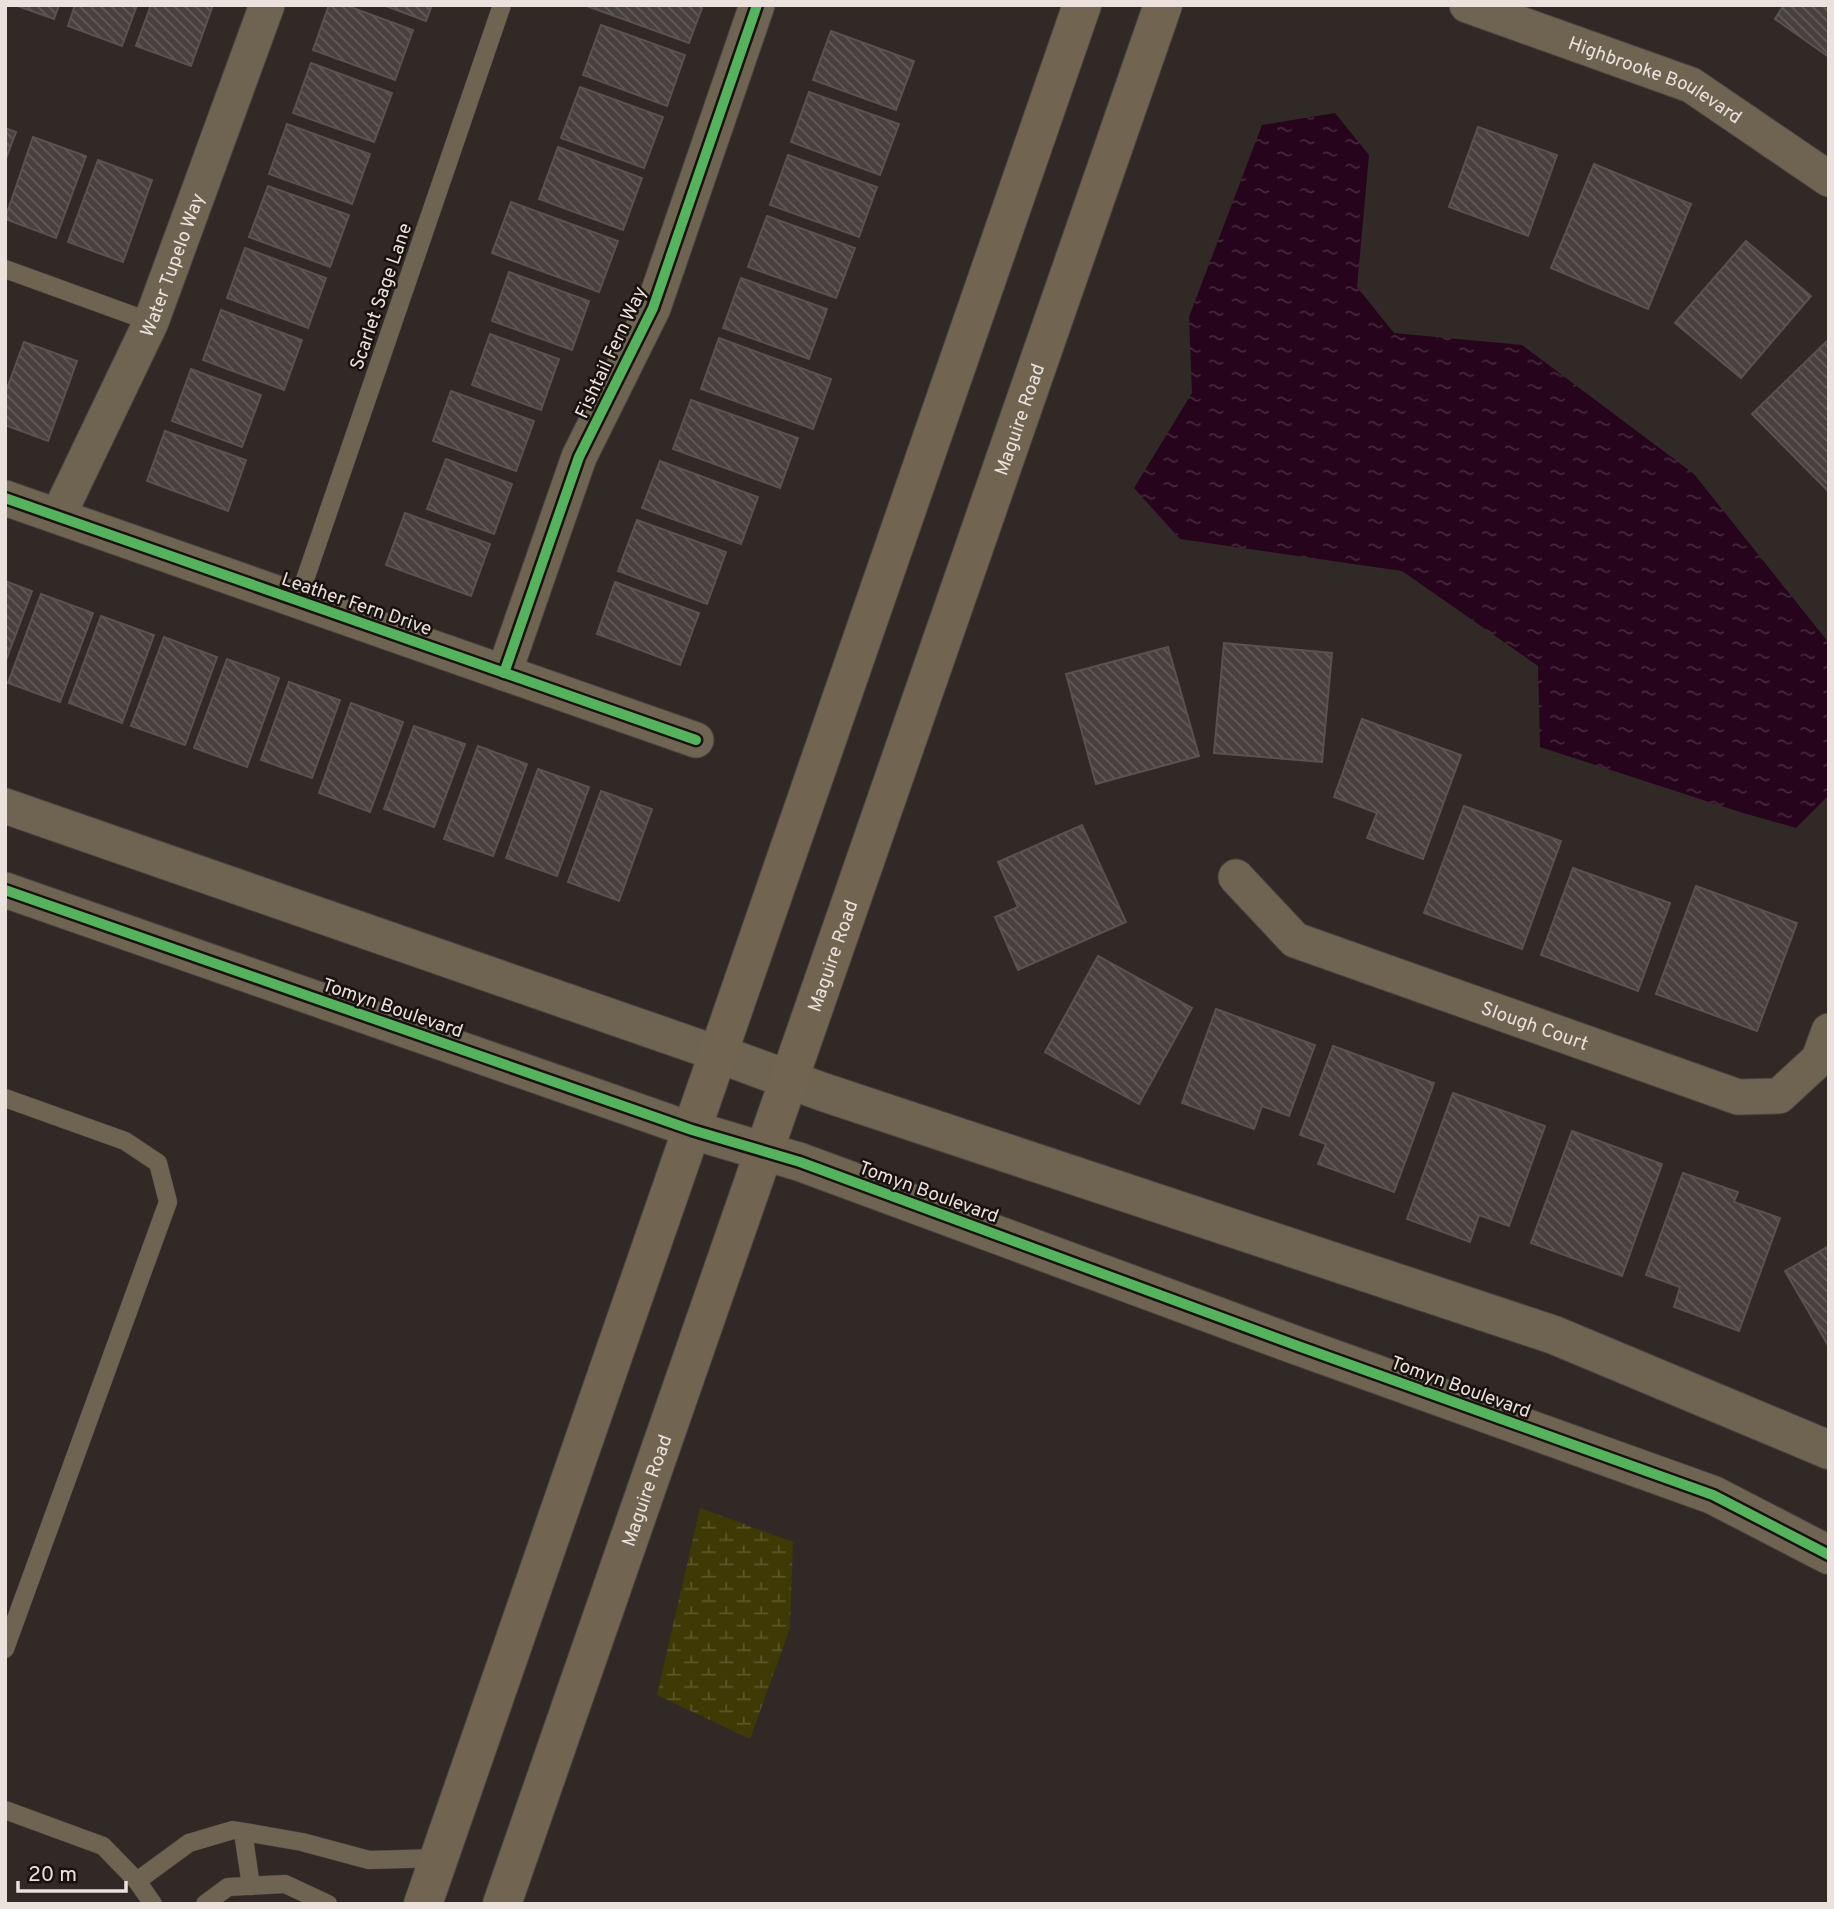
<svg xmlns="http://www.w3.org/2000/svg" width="1834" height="1909" font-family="Overpass,sans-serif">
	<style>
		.wetland { fill: url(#wetland-marsh) }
		.water { fill: url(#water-ripples) }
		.building { fill: url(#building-back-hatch); stroke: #595251; stroke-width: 2 }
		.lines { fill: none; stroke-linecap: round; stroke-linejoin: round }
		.service-casing { stroke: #494441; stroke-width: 19 }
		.minor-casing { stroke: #494441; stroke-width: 37 }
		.tertiary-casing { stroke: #494441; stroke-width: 40 }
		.secondary-casing { stroke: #494441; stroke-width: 40 }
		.service { stroke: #6f6352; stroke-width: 18 }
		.minor { stroke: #6f6352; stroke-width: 35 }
		.tertiary { stroke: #6f6352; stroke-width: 38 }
		.secondary { stroke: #716451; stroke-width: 38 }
		.cycleway-casing { stroke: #18120f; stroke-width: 15 }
		.cycleway { stroke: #56b35d; stroke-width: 10 }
		.labels { text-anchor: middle; stroke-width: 5; stroke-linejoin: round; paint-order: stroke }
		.street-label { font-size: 19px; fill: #ebe2de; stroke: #18120f }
	</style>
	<defs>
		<pattern id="wetland-marsh" width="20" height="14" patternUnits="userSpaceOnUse" patternTransform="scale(1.75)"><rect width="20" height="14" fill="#3f3a05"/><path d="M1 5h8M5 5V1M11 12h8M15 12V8" fill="none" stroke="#5b5629"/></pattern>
		<pattern id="water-ripples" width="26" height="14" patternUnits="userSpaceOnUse" patternTransform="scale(1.75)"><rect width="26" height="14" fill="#26041c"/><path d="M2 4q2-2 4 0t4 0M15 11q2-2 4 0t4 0" fill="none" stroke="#46283d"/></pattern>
		<pattern id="building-back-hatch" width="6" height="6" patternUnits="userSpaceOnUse" patternTransform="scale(1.75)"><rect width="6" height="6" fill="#47403e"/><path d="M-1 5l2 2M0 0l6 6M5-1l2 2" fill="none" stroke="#625b59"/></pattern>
	</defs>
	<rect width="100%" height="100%" fill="#302926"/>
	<polygon class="wetland" points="700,1508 793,1542 790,1628 750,1739 657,1695"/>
	<polygon class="water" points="1335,113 1369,155 1357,287 1394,333 1522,345 1694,474 1829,643 1829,795 1796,828 1740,812 1540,747 1538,666 1402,571 1180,539 1134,488 1192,393 1189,317 1262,125"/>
	<g class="building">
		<polygon points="15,5 59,5 54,19"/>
		<polygon points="75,5 137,5 122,46 68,26"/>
		<polygon points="151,5 213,5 191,66 136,46"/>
		<polygon points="329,5 345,5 413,30 395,80 313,50"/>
		<polygon points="383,5 432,5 426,21"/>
		<polygon points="584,5 703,5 689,43"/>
		<polygon points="1784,5 1829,5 1829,57 1775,19"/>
		<polygon points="601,25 685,55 667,106 583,75"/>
		<polygon points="831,31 914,61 896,110 813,80"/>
		<polygon points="311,63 392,93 374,142 293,113"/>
		<polygon points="580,87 663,117 644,168 561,138"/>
		<polygon points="809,92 899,124 880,175 791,142"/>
		<polygon points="287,124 370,154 352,204 269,174"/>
		<polygon points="1478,127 1557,155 1528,236 1449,207"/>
		<polygon points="5,128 16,132 5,161"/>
		<polygon points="33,137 86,156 56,238 5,219"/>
		<polygon points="558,147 642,178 623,230 539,199"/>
		<polygon points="788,155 877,187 859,237 770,205"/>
		<polygon points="98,160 152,180 123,262 68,242"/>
		<polygon points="1594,164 1691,204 1648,309 1551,268"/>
		<polygon points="268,186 349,215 330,267 249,237"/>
		<polygon points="511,202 618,241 599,292 492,253"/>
		<polygon points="767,216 855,248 836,298 748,267"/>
		<polygon points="1746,241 1811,296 1741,378 1675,323"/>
		<polygon points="245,248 326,278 308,328 227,298"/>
		<polygon points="509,272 589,301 572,350 492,321"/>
		<polygon points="741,278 827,309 809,359 723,328"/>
		<polygon points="221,310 302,340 284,390 203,360"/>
		<polygon points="490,334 559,359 541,410 472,385"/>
		<polygon points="719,338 831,379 813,429 701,389"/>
		<polygon points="1829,339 1829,490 1828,491 1752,414"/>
		<polygon points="24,342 77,361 48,441 5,425 5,394"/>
		<polygon points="191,369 261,395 242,447 172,421"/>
		<polygon points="451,391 534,421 516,471 433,441"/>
		<polygon points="691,400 798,438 780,488 673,449"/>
		<polygon points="165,431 246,460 228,511 147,481"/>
		<polygon points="446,459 512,484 494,534 427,509"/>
		<polygon points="660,461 758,497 741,544 642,508"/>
		<polygon points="405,513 490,544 471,596 386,565"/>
		<polygon points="637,520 726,552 707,604 618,571"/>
		<polygon points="5,581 32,591 5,663"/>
		<polygon points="615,582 699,613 680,665 597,634"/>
		<polygon points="41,594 93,613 60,702 8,683"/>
		<polygon points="101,616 154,635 122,723 69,703"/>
		<polygon points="164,637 217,657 185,745 131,726"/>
		<polygon points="1224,643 1332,653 1322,762 1214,753"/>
		<polygon points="1168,647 1199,756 1096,784 1066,674"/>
		<polygon points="227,659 279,678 247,767 194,748"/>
		<polygon points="289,682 340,700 312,778 261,760"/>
		<polygon points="351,703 403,722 370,812 319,793"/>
		<polygon points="1362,719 1461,755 1423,859 1367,838 1377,813 1334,797"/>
		<polygon points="414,726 465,744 434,827 384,809"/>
		<polygon points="478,746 527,764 493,856 444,839"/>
		<polygon points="538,769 589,787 557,876 506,858"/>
		<polygon points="601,791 652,809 619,901 568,882"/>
		<polygon points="1464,806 1561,841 1522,949 1424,913"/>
		<polygon points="1082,825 1126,922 1018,970 995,917 1018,907 998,862"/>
		<polygon points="1573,868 1670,903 1638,991 1541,955"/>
		<polygon points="1696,886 1797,923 1757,1031 1656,994"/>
		<polygon points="1098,956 1192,1008 1139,1104 1045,1052"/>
		<polygon points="1216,1009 1315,1045 1289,1116 1262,1106 1254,1129 1182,1103"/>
		<polygon points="1333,1046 1434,1083 1394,1192 1318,1164 1326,1144 1300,1135"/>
		<polygon points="1453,1093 1545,1126 1509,1226 1479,1215 1470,1242 1407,1219"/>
		<polygon points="1572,1131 1662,1164 1622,1276 1531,1243"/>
		<polygon points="1683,1173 1738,1192 1734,1202 1780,1218 1739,1331 1674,1307 1680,1287 1646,1275"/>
		<polygon points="1829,1246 1829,1347 1785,1271"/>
	</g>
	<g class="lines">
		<g class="service-casing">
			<g id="service">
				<polyline points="5,269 151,322"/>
				<polyline points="298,600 502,5"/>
				<polyline points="5,1098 125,1141 158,1163 168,1202 5,1649"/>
				<polyline points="5,1810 103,1846 137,1881 153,1904"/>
				<polyline points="243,1832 251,1886"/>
				<polyline points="137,1881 189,1843 233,1830 302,1842 369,1860 439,1858"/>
				<polyline points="205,1904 228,1887 285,1884 328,1904"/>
			</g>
		</g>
		<g class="minor-casing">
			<g id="minor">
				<path id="s1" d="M1467,5L1691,85L1829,179"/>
				<polyline points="5,498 696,740"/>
				<path id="s2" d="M58,516L151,322L267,5"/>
				<polyline points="504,673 579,457 653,308 757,5"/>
				<polyline points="5,806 719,1054"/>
				<path id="s3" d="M1236,877L1295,940L1738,1097L1779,1096L1819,1059L1829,1031"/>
				<polyline points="5,890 692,1130"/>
			</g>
		</g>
		<g class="tertiary-casing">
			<g id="tertiary">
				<polyline points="719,1054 823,1092 1554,1335 1829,1450"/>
				<polyline points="692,1130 800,1162 1298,1346 1713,1495 1829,1555"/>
			</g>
		</g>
		<g class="secondary-casing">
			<g id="secondary">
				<polyline points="423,1904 1082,5"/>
				<path id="s4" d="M502,1904L1163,5"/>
			</g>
		</g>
		<use href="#service" class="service"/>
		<use href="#minor" class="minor"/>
		<use href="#tertiary" class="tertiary"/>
		<use href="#secondary" class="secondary"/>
		<g class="cycleway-casing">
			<g id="cycleway">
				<polyline points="5,498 696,740"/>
				<polyline points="504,673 579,457 653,308 757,5"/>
				<polyline points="5,890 692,1130 800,1162 1298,1346 1713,1495 1829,1555"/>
			</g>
		</g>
		<use href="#cycleway" class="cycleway"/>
	</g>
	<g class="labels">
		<g class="street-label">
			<text dy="7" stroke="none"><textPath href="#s1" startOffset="203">Highbrooke Boulevard</textPath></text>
			<text dy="7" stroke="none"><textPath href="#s2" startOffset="276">Water Tupelo Way</textPath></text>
			<text transform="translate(380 296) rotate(-71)" y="7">Scarlet Sage Lane</text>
			<text transform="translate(610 352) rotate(-65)" y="7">Fishtail Fern Way</text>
			<text dy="7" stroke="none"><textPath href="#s4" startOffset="1572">Maguire Road</textPath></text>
			<text transform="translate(357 603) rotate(19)" y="7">Leather Fern Drive</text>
			<text dy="7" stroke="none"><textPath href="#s4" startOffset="1004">Maguire Road</textPath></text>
			<text transform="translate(393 1007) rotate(19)" y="7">Tomyn Boulevard</text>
			<text dy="7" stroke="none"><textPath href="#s3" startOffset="341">Slough Court</textPath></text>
			<text transform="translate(929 1191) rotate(20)" y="7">Tomyn Boulevard</text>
			<text transform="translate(1461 1386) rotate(20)" y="7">Tomyn Boulevard</text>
			<text dy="7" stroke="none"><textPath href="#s4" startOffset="438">Maguire Road</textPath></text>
		</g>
	</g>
	<rect width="1834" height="1909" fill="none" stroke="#ebe2de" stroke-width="14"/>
	<path d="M18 1881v10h108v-10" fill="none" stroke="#ebe2de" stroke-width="3.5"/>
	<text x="28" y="1881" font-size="21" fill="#ebe2de" stroke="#18120f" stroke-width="5" paint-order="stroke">20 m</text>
</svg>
